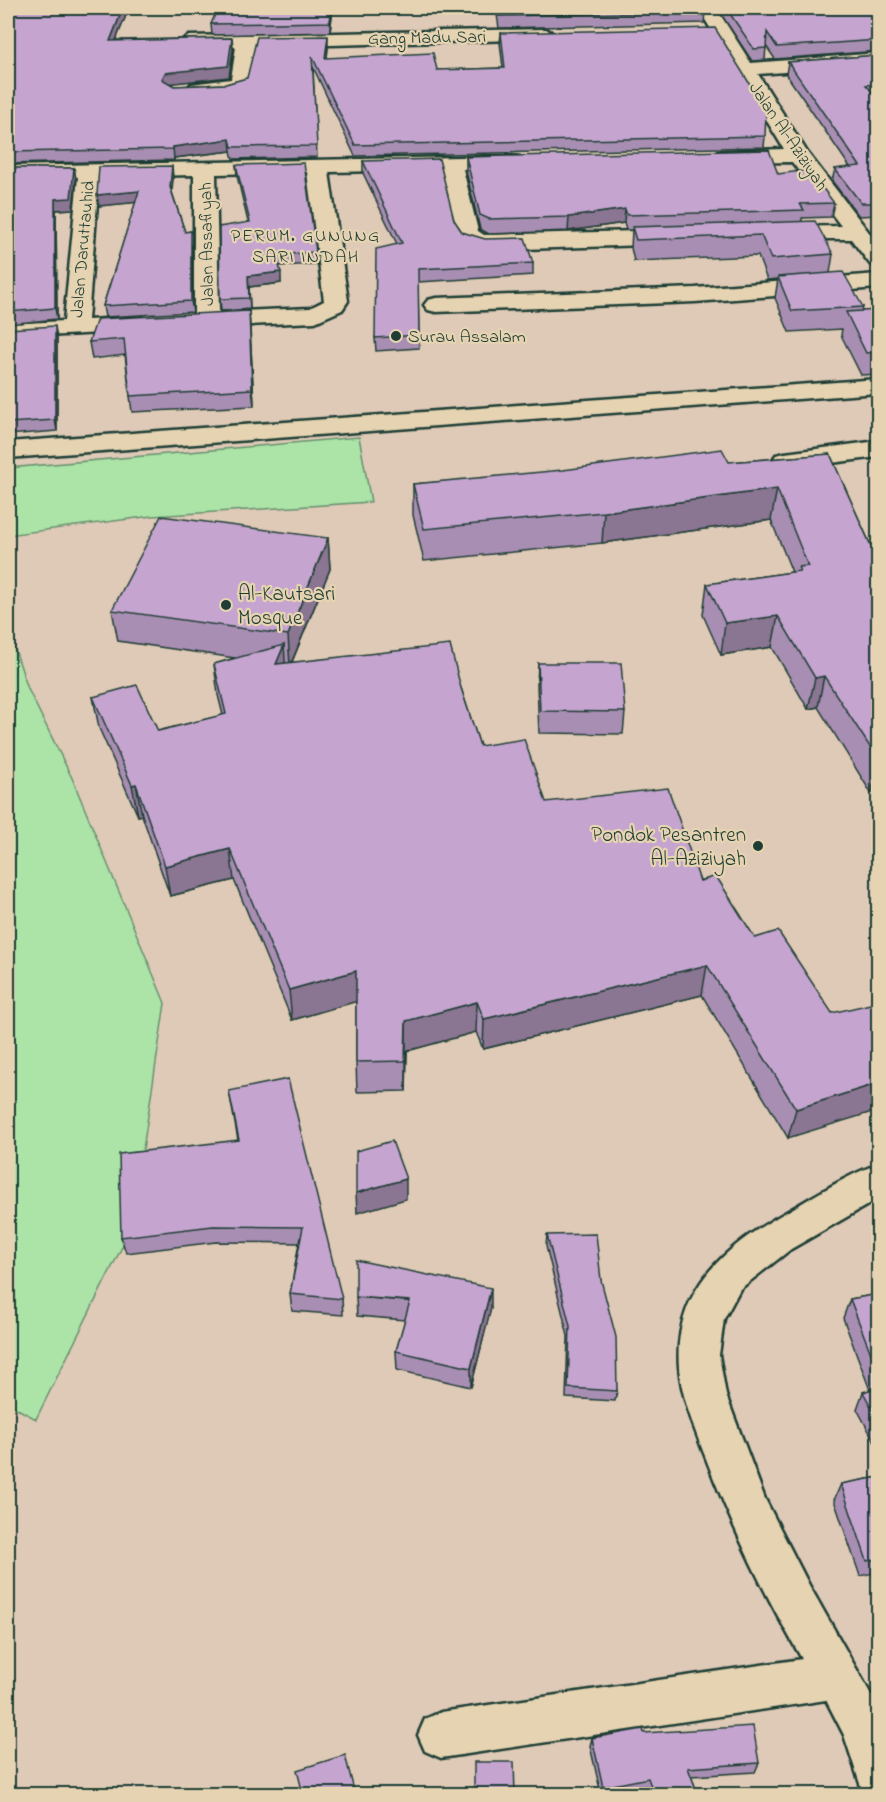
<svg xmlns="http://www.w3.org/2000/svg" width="886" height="1802" font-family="'Indie Flower',sans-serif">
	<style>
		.green { fill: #ace3a7; stroke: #66906e; stroke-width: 1.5 }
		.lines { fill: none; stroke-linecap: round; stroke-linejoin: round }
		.minor-casing { stroke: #1f3d34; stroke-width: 5 }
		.minor { fill: #e5d3b1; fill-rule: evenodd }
		.wall { fill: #a98eb3; stroke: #1f3d34; stroke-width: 1.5 }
		.shaded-wall { fill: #8a7492; stroke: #1f3d34; stroke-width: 1.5 }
		.building { fill: #c5a5d0; stroke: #1f3d34; stroke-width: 1.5 }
		.poi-dot { fill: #1f3d34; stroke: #e5d3b1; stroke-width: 2 }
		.labels { text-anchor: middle; stroke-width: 4.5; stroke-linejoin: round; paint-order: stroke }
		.far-street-label { font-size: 18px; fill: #1f3d34; stroke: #e5d3b1 }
		.far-neighbourhood-label { font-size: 18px; letter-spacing: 1.5px; fill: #1f3d34; stroke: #e5d3b1 }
		.far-poi-label { font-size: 18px; fill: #1f3d34; stroke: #e5d3b1; text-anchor: start }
		.poi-label { font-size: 21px; fill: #1f3d34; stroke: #e5d3b1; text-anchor: start }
	</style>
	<rect width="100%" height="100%" fill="#dfcab7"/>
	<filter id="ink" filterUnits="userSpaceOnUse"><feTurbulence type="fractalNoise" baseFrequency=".0167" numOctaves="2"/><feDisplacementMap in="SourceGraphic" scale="12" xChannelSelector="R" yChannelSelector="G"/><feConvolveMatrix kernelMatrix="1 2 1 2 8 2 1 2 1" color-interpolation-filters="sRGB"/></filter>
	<g filter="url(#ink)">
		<g class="green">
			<polygon points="359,437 371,502 152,516 8,535 8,468"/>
			<polygon points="8,628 28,689 72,778 165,1003 131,1229 36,1419 8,1404"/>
		</g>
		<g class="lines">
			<g class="minor-casing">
				<g id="minor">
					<polygon points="698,8 716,8 751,63 878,53 878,65 758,74 807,152 878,244 878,266 870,264 851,239 769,239 766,234 769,229 777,227 841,226 792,162 725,163 717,162 714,157 717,152 725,151 784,149"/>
					<path d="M546,29L556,35L553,39L256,47L250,83C240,97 206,96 191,92L188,88L191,84L231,79L236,47L189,48L179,42L189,36Z"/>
					<path d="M512,156L520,157L523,162L520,167L463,169L478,231L484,235L677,230L685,232L688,237L685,242L677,244L494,250C487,249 478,249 471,246C450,237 446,190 442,170L329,172L348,301L342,310L315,322L206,327L198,325L194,320V175L99,177L88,320L139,317L147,319L151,324L147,329L139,331L8,338V324L64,321L78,177L8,178V166ZM307,172L324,301L310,308L219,312L216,174Z"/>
					<polygon points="878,274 878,288 695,302 436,312 428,310 424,305 428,300 436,298 695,288"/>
					<polygon points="878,379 878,393 8,458 8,442"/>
					<polygon points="878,441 878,457 785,469 776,467 772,461 776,455 785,453"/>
					<path d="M878,1164V1199L791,1249L740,1289L724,1319L719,1355L726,1395L765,1499L809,1585L878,1707V1793L861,1787L844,1735L826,1700L441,1758L425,1751L418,1735L425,1719L441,1712L802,1659C768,1601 739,1541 714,1479C701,1444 682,1404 679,1367C673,1288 728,1244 790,1210C818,1194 847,1175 878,1164Z"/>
				</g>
			</g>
			<use href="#minor" class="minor"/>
		</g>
		<g class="wall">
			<polygon points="8,8 129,8 116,40 232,38 233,49 229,77 169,83 174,86 226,84 247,78 328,47 327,58 437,70 503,68 500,43 501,33 765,136 764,147 355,156 313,67 317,157 233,159 231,151 174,158 174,160 8,164 8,166"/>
			<polygon points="333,8 330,32 212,35 211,24"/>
			<polygon points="496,8 704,8 705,11 704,23 499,28"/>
			<polygon points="717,8 879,8 879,51 775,59 766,46 765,60 752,61"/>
			<polygon points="879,55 879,96 875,97 879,100 879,215 859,216 832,181 835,169 850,167 786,74 788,62"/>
			<polygon points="466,157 778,174 834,203 831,217 802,218 802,222 833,254 830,273 863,307 862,311 879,310 879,374 861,375 841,335 842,329 789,332 775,298 778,279 767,280 758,256 634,261 631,248 632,230 626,230 624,223 568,231 489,234 480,229 466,171"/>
			<polygon points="363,161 454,220 462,232 533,263 533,275 418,282 419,348 376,351 375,338 397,244 363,173"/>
			<polygon points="236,165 316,252 317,264 279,266 281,283 249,287 250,309 221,311 220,299 248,222 237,176"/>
			<polygon points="8,168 74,168 76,179 73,209 56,210 57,319 8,324"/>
			<polygon points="173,177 172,192 185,232 191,231 192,242 193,312 105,317 103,306 136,202 99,206"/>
			<polygon points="249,311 254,406 132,412 125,355 92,359 89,342"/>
			<polygon points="8,329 57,338 57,431 8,435"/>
			<polygon points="830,454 879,564 879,792 871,793 818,707 808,709 772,647 721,655 703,615 707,584 792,572 771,520 602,543 424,561 413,515 413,484 729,462"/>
			<polygon points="328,538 330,569 292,662 461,688 480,746 546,802 700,881 755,938 832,1013 788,1138 702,995 483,1049 476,1032 407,1051 406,1091 357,1092 356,1062 356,1001 292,1020 234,880 170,896 142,815 138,816 99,728 93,697 158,731 223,715 218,695 214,664 235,658 118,641 112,610"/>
			<polygon points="538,663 625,712 623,734 539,733 537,685"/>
			<polygon points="229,1091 342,1299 343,1315 292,1311 290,1294 299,1243 216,1242 126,1253 121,1237 238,1140"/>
			<polygon points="547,1235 601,1280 617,1391 615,1401 566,1398 568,1336 546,1246"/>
			<polygon points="879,1294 879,1450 857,1409 863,1392 870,1390 843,1318 850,1299"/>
			<polygon points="356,1297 491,1308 471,1387 397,1370 396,1351 405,1320 357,1316"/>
			<polygon points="879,1477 879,1572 860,1576 834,1500 841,1484"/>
			<polygon points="644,1733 759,1763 755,1772 691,1776 698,1794 648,1794 646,1786 601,1794 590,1746 592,1738"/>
		</g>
		<g class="shaded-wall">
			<polygon points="123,8 129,8 111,52 110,41"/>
			<polygon points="331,8 333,8 330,32 330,22"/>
			<polygon points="328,36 328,47 326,69 325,58"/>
			<polygon points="232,38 233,49 229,77 166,84 162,79 165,73"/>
			<polygon points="230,139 231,151 174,158 174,160 173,147"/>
			<polygon points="172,166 173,177 171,198 170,187"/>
			<polygon points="74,168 76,179 73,209 56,210 57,319 55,308 55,199"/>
			<polygon points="139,191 141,202 99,206 97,195"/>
			<polygon points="625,209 624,223 568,231 569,217"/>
			<polygon points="191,231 192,242 193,312 191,301"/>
			<polygon points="281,272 281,283 249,287 250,309 248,276"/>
			<polygon points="249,311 250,327 254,406 252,389"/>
			<polygon points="55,326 57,338 57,431 55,420"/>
			<polygon points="777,489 771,520 602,543 604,512"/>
			<polygon points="328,538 330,569 290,666 288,635"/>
			<polygon points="778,616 772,647 721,655 725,623"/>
			<polygon points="284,645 286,676 276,664"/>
			<polygon points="824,676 818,707 808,709 815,678"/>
			<polygon points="879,764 879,792 871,793"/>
			<polygon points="136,784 142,815 138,816 132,785"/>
			<polygon points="230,849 234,880 170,896 165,866"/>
			<polygon points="707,965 702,995 483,1049 484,1019"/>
			<polygon points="356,971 358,1001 292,1020 289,990"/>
			<polygon points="477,1002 476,1032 407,1051 406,1091 406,1021"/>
			<polygon points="879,1083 879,1110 788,1138 796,1109"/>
			<polygon points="406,1179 406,1199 357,1213 356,1193"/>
			<polygon points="491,1288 491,1308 471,1387 471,1368"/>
		</g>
		<g class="building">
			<polygon points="8,8 123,8 110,41 232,38 228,66 165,73 162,79 174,86 226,84 247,78 257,37 328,36 325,58 433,53 437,70 505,68 501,33 715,28 766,110 765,136 355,145 312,56 317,146 232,147 230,139 173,147 173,149 8,152"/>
			<polygon points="218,8 331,8 330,22 211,24"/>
			<polygon points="498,8 704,8 705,11 499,16"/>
			<polygon points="726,8 879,8 879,40 777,47 767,32 766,48 754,49"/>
			<polygon points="879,55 879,84 866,85 879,100 879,203 861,203 835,169 860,166 788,62"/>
			<polygon points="769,150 778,174 809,170 834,203 800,204 804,210 627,215 625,209 569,217 489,219 480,215 466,157"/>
			<polygon points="439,159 454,220 462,232 485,239 525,238 533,263 418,269 419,335 375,338 376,249 402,243 363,161"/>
			<polygon points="304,163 316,252 276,255 281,272 248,276 249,298 220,299 219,227 250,222 236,165"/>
			<polygon points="172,166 170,187 185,232 191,231 191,301 103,306 139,191 97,195 99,167"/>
			<polygon points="8,168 74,168 71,198 55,199 55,308 8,312"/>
			<polygon points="815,221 833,254 771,259 761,235 636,240 632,227"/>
			<polygon points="843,272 863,307 792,311 778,277"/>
			<polygon points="879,310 879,352 866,353 846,312"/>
			<polygon points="249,311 252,389 130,396 124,339 89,342 97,319"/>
			<polygon points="55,326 55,420 8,423 8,329"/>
			<polygon points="722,449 729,462 830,454 879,564 879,761 824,676 815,678 778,616 725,623 707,584 800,571 798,567 808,566 777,489 604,512 424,529 413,484 563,470"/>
			<polygon points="161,516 328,538 288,635 112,610"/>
			<polygon points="284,645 276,664 450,645 461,688 480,746 524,739 546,802 668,788 700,881 716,876 755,938 778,931 832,1013 879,1002 879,1083 796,1109 707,965 484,1019 477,1002 406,1021 405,1061 356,1062 356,971 289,990 230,849 165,866 136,784 132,785 93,697 137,685 158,731 226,714 214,664"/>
			<polygon points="538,663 621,663 625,712 540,711"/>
			<polygon points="288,1079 342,1299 290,1294 303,1227 213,1226 121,1237 119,1154 239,1140 229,1091"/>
			<polygon points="392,1141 406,1179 356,1193 356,1151"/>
			<polygon points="596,1234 601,1280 616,1337 617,1391 568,1388 570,1326 547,1235"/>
			<polygon points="356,1260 491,1288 471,1368 396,1351 410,1301 356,1297"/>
			<polygon points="879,1294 879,1371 878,1372 850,1299"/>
			<polygon points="879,1387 879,1421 863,1392"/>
			<polygon points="879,1477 879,1559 867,1561 841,1484"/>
			<polygon points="753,1726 759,1763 688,1768 698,1794 654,1794 648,1778 603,1787 592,1738 643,1729 644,1733"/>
			<polygon points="345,1755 355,1794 303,1794 297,1770"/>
			<polygon points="474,1762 514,1762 515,1794 474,1794"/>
		</g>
	</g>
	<g class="poi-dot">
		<circle cx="396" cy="336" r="6"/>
		<circle cx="226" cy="605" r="6"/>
		<circle cx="758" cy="846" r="6"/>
	</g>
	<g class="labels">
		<g class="far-street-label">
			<text transform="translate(427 37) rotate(-1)" y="6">Gang Madu Sari</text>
			<text transform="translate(789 136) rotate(56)" y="6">Jalan Al-Aziziyah</text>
			<text transform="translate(206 244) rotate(-91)" y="6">Jalan Assafiyah</text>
			<text transform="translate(82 249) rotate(-85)" y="6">Jalan Daruttauhid</text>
		</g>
		<g class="far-neighbourhood-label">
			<text x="306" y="241">PERUM. GUNUNG<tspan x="306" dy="21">SARI INDAH</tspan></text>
		</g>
		<g class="far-poi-label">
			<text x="408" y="342">Surau Assalam</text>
		</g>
		<g class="poi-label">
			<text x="238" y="600">Al-Kautsari<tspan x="238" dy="24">Mosque</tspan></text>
			<text x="746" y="841" text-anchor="end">Pondok Pesantren<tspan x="746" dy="24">Al-Aziziyah</tspan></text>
		</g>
	</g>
	<rect width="886" height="1802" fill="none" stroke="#e5d3b1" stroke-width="30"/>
	<rect x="15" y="15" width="856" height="1772" fill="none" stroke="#1f3d34" stroke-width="2" filter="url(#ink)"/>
</svg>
